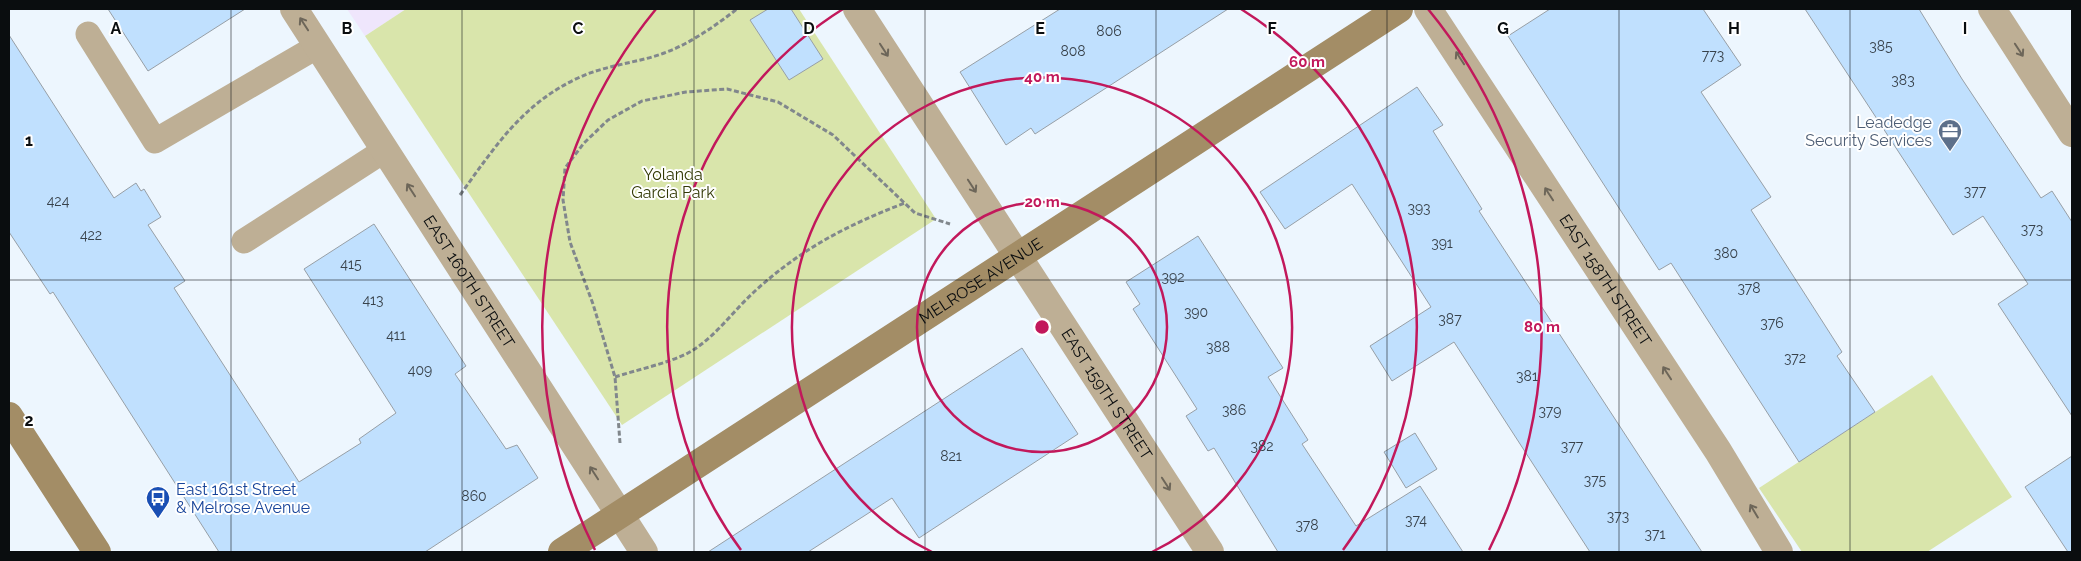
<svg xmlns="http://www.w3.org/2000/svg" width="2081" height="561" font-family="Raleway,sans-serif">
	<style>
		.education { fill: #efe6fc }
		.green { fill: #d9e5ab }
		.building { fill: #c0e0fe; stroke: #979fa6 }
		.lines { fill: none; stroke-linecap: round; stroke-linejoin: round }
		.path { stroke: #81878c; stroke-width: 3; stroke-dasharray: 5 2.5; stroke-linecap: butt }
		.service { stroke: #beaf95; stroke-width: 25 }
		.minor { stroke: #beaf95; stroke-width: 28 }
		.secondary { stroke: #a38d66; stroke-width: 28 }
		.oneway { stroke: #6d6659 }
		.grid { fill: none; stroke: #0a0d0f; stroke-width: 1; stroke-opacity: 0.55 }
		.ring { fill: none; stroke: #c2185b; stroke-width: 2.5 }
		.labels { text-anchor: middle; stroke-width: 4; stroke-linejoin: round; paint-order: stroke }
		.number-label { font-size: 14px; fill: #38424b }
		.service-label { font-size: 16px; fill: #4e5e75; stroke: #fff; text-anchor: end }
		.park-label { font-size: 16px; fill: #323905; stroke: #fff }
		.street-label { font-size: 16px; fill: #0a0d0f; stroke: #fff }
		.transit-label { font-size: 16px; fill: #164399; stroke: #fff; text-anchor: start }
		.grid-label { font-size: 16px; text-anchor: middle; font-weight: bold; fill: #0a0d0f; stroke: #fff; stroke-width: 4; stroke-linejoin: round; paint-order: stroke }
		.centre { fill: #c2185b; stroke: #fff; stroke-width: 2.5 }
		.ring-label { font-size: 15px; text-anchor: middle; font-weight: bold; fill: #c2185b; stroke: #fff; stroke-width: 4; stroke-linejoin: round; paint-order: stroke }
	</style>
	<rect width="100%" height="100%" fill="#edf6fe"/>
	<polygon class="education" points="347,9 406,9 365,36"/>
	<g class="green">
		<polygon points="406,9 799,9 936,219 622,425 365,36"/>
		<polygon points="1932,375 2012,497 1927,552 1802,552 1759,488"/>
	</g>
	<g class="building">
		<polygon points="108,9 245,9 148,71"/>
		<polygon points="768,9 791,9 823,59 789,80 750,20"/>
		<polygon points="1060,9 1228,9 1035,134 1031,128 1006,145 960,72"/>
		<polygon points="1550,9 1703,9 1741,65 1701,92 1771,197 1751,210 1842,352 1837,356 1875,412 1799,462 1671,263 1659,270 1508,36"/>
		<polygon points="1805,9 1919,9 1962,79 2041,198 2052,191 2072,222 2072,416 1998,304 2028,284 1983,216 1953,235"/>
		<polygon points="9,35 114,198 136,183 141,191 144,189 161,217 148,225 185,281 174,288 299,482 361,443 359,439 396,413 304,269 374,224 466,366 455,374 506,449 517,445 538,478 425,552 219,552 53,292 50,294 9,232"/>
		<polygon points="1417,87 1443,125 1433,131 1482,209 1479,211 1702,552 1590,552 1454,342 1392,381 1370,346 1431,307 1352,184 1285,229 1260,192"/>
		<polygon points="1198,236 1283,368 1268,377 1308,440 1302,444 1356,526 1420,486 1463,552 1278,552 1214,448 1208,451 1186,416 1197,409 1133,309 1140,304 1126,282"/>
		<polygon points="1022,348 1078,434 919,538 892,498 808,552 708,552"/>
		<polygon points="1415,433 1437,469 1406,488 1384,452"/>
		<polygon points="2072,456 2072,552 2068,552 2025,487"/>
	</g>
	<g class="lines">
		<g class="path">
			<path d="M460,195C495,147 522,104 578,78C601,67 627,64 652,57C684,48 711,29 737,9"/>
			<path d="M615,377C636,370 669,363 688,353C714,339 733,311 755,291C801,249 847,225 905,203"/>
			<polyline points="620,443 615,377 593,304 570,242 563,200 565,168 584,143 608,120 642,101 686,92 727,89 778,102 833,135 915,213 950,224"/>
		</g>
		<g class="service">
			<polyline points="88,34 155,141 318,46"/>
			<polyline points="244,241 385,150"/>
		</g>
		<g class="minor">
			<path id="s1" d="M294,9L644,552"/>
			<path id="s2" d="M857,9L1210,552"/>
			<path id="s3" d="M1428,9L1718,451L1779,552"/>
			<polyline points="1992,9 2072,133"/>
		</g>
		<g class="secondary">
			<polyline points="9,416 97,552"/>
			<path id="s4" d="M562,552L1399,9"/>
		</g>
	</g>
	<defs><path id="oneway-shaft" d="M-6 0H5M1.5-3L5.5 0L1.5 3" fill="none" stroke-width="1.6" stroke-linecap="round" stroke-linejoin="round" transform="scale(1.25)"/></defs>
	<g class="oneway">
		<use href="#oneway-shaft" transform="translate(304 24) rotate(-123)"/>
		<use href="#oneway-shaft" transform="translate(884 50) rotate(57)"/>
		<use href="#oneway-shaft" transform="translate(2019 50) rotate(57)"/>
		<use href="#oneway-shaft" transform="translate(1460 58) rotate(-123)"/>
		<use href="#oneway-shaft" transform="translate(972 186) rotate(57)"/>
		<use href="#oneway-shaft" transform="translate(411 190) rotate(-123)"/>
		<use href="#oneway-shaft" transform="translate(1549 194) rotate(-123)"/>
		<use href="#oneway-shaft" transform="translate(1667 373) rotate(-123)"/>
		<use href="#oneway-shaft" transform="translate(594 473) rotate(-123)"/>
		<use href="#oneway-shaft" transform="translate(1166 484) rotate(57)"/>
		<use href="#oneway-shaft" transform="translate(1754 511) rotate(-121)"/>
	</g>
	<path class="grid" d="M231,9V552M462,9V552M694,9V552M925,9V552M1156,9V552M1387,9V552M1619,9V552M1850,9V552M9,280H2072"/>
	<g class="ring">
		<circle cx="1042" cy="327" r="125"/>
		<path d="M932 552A250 250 0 1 1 1152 552"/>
		<path d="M741 550A375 375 0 0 1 843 9M1241 9A375 375 0 0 1 1343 550"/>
		<path d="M595 550A500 500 0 0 1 656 9M1428 9A500 500 0 0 1 1489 550"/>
	</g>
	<defs>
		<g id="office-pin" transform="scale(1.25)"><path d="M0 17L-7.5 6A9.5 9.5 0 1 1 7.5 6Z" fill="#5c6f8a" stroke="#fff"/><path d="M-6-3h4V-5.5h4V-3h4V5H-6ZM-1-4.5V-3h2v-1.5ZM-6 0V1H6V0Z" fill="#fff"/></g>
		<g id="bus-pin" transform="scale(1.25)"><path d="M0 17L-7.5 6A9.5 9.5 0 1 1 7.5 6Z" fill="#1a4fb4" stroke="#fff"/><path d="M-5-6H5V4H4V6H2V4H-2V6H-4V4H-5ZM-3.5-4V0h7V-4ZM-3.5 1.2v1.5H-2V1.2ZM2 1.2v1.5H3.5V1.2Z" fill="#fff"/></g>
	</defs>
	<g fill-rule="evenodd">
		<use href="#office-pin" x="1950" y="131"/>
		<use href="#bus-pin" x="158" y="498"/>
	</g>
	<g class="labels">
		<g class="number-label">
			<text x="1109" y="36">806</text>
			<text x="1881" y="51">385</text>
			<text x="1073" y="56">808</text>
			<text x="1713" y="60">773</text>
			<text x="1903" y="85">383</text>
			<text x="1975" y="196">377</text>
			<text x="58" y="206">424</text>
			<text x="1419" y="213">393</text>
			<text x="2032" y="234">373</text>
			<text x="91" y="240">422</text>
			<text x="1442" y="248">391</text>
			<text x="1726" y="258">380</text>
			<text x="351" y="269">415</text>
			<text x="1173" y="282">392</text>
			<text x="1749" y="293">378</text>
			<text x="373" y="305">413</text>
			<text x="1196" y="317">390</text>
			<text x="1450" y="324">387</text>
			<text x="1772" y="328">376</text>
			<text x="396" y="340">411</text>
			<text x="1218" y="352">388</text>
			<text x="1795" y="363">372</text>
			<text x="420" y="375">409</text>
			<text x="1527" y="381">381</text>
			<text x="1234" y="415">386</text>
			<text x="1550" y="416">379</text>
			<text x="1262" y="451">382</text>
			<text x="1572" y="451">377</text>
			<text x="951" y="461">821</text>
			<text x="1595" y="485">375</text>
			<text x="474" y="501">860</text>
			<text x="1618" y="521">373</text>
			<text x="1416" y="525">374</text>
			<text x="1307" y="530">378</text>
			<text x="1655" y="539">371</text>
		</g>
		<g class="service-label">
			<text x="1932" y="128">Leadedge<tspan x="1932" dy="18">Security Services</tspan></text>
		</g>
		<g class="park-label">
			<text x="673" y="180">Yolanda<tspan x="673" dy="18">García Park</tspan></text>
		</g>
		<g class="street-label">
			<text dy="6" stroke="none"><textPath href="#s3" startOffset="324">EAST 158TH STREET</textPath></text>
			<text dy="6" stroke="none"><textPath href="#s1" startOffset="324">EAST 160TH STREET</textPath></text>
			<text dy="6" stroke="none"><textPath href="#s4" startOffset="499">MELROSE AVENUE</textPath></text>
			<text dy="6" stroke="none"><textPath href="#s2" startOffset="459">EAST 159TH STREET</textPath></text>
		</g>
		<g class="transit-label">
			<text x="176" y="495">East 161st Street<tspan x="176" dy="18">&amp; Melrose Avenue</tspan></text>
		</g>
	</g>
	<g class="grid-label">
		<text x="116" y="34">A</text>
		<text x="347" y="34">B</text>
		<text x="578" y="34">C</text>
		<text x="809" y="34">D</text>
		<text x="1040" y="34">E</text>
		<text x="1272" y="34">F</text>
		<text x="1503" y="34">G</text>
		<text x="1734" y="34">H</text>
		<text x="1965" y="34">I</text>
		<text x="29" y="146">1</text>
		<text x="29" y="426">2</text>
	</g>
	<circle cx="1042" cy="327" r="8" class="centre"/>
	<g class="ring-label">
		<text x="1307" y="67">60 m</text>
		<text x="1042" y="82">40 m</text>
		<text x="1042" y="207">20 m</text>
		<text x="1542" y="332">80 m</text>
	</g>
	<rect width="2081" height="561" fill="none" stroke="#0a0d0f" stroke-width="20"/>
</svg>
